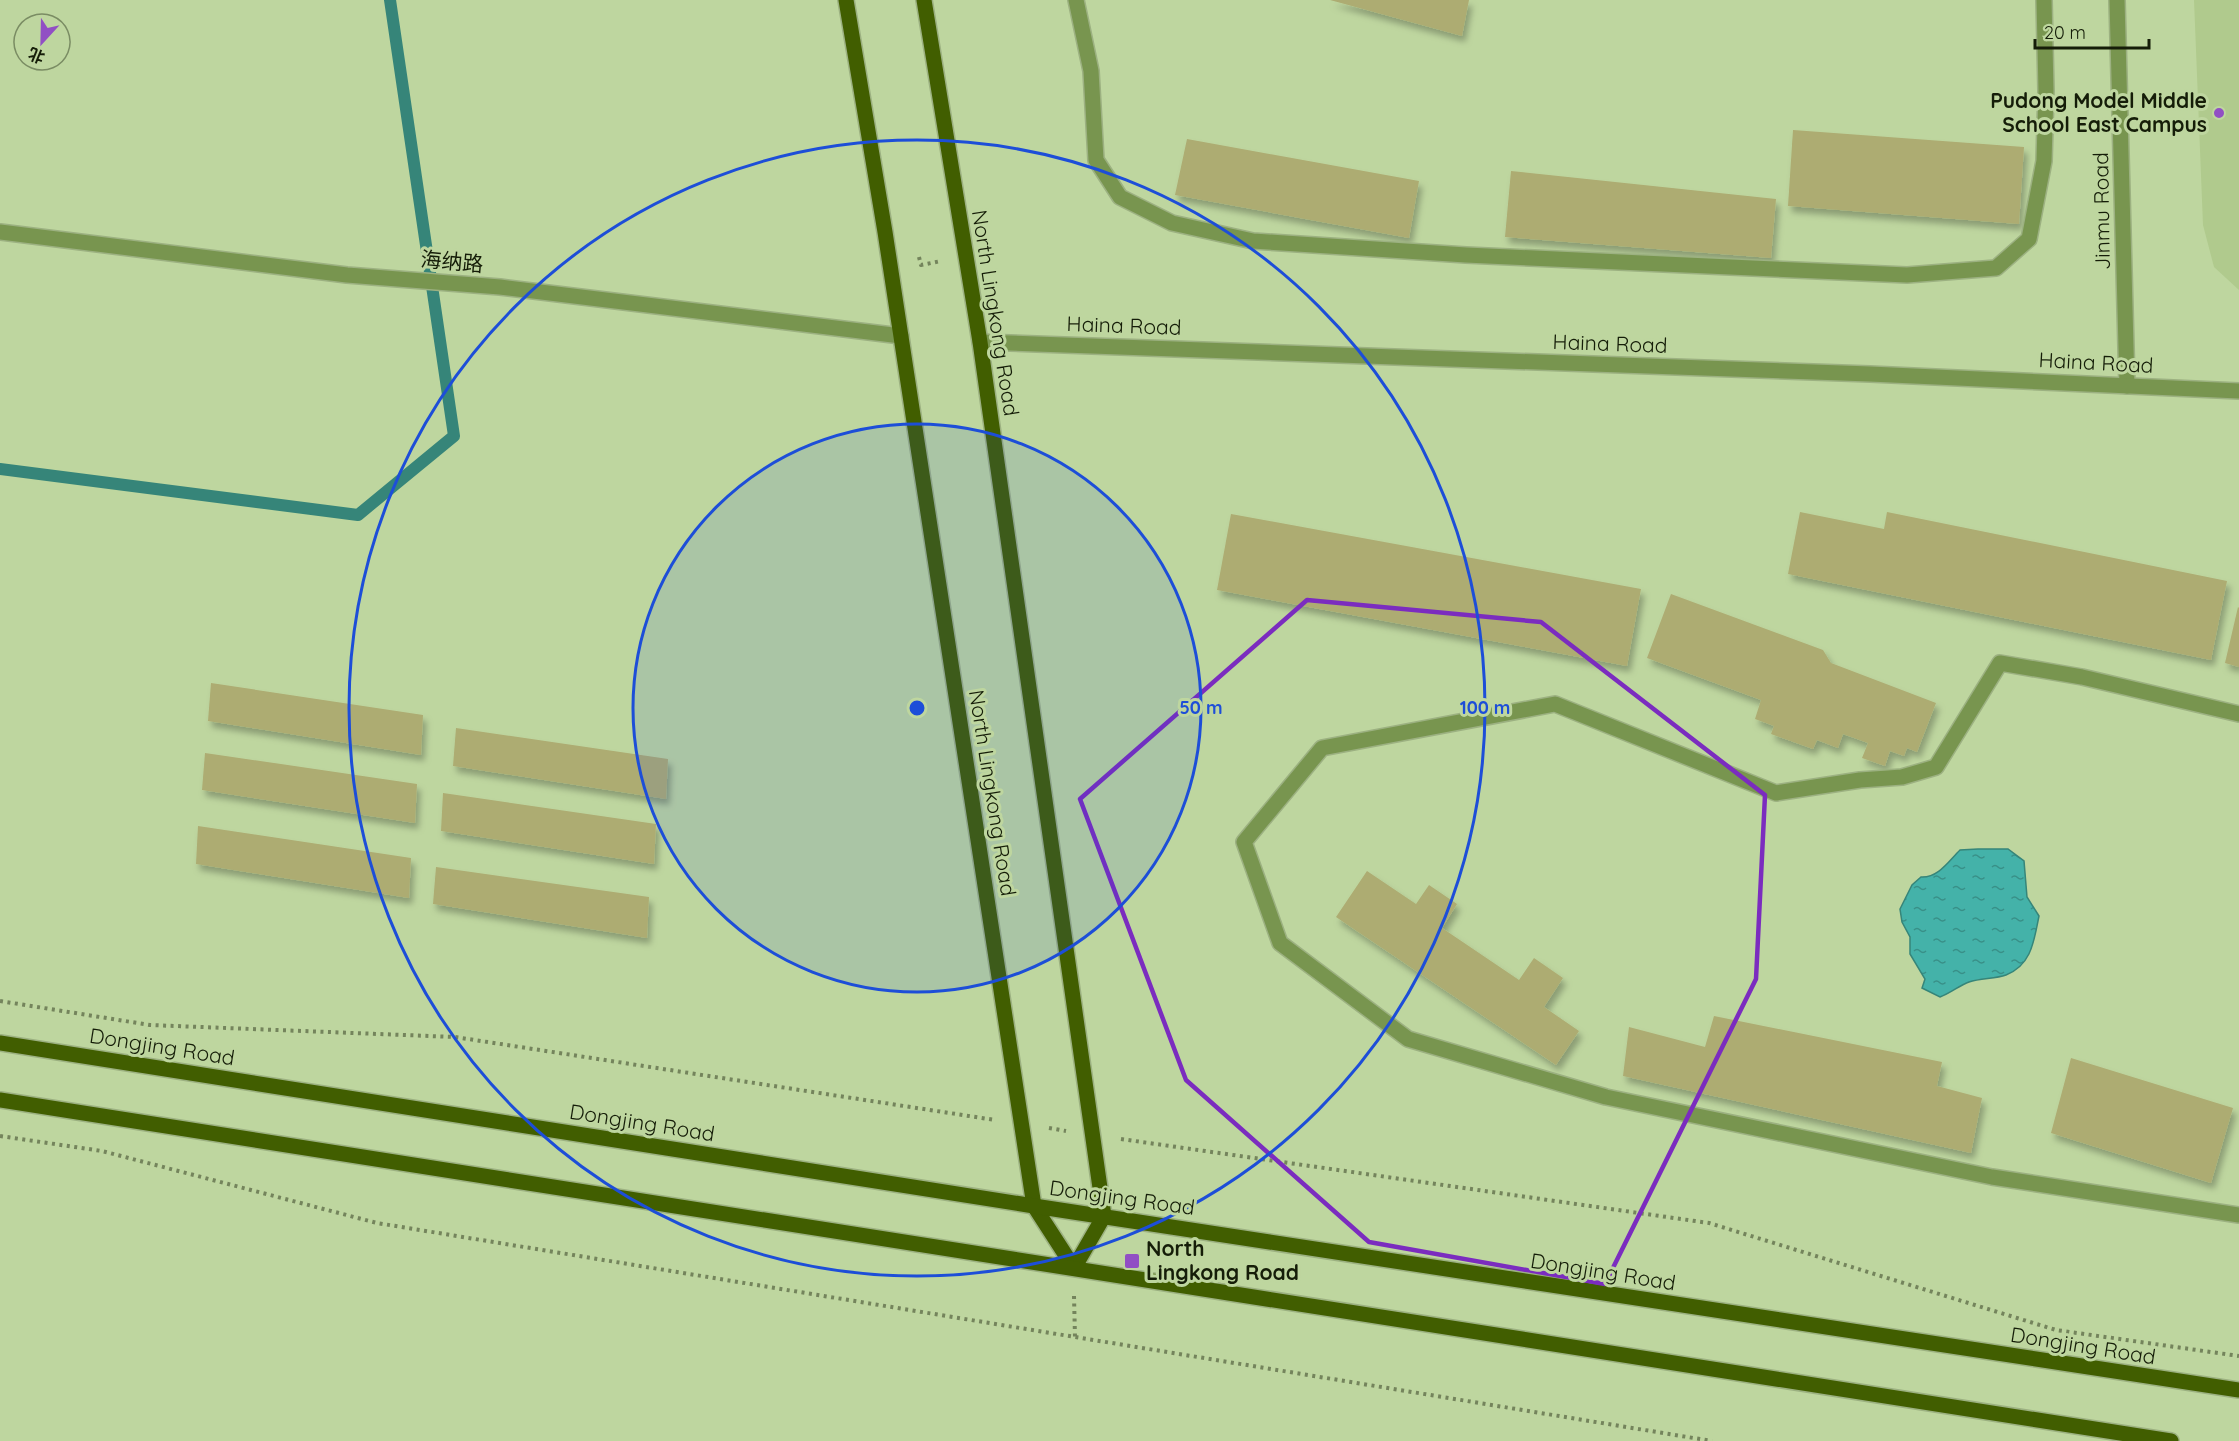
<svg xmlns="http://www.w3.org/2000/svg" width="2239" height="1441" font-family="Quicksand,'Noto Sans SC',sans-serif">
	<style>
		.built { fill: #b0ca8d }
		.water { fill: url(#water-ripples); stroke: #368579; stroke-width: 1.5 }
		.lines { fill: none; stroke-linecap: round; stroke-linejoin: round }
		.stream { stroke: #368579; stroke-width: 12 }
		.building { fill: #adac72; filter: url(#shadow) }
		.minor-casing { stroke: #9cb181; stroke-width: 18 }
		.major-casing { stroke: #9cb181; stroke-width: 18 }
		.path { stroke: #74845c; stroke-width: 4; stroke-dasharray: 3 4.5; stroke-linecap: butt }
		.minor { stroke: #78954f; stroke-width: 15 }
		.major { stroke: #415e00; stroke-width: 15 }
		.marked { fill: none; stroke: #7b2cbf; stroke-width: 4.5; stroke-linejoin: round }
		.ring { fill: none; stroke: #1d4ed8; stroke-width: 3 }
		.poi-dot { fill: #914fc4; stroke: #bed69f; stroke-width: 2 }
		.labels { text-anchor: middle; stroke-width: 6; stroke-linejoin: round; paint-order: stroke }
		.poi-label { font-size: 21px; font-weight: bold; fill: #151d08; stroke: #bed69f; text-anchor: end }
		.street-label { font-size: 21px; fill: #151d08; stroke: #bed69f }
		.centre { fill: #1d4ed8; stroke: #bed69f; stroke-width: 3 }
		.ring-label { font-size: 18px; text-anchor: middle; font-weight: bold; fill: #1d4ed8; stroke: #bed69f; stroke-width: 6; stroke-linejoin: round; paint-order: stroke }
	</style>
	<defs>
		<pattern id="water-ripples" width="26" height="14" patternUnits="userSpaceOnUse" patternTransform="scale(1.5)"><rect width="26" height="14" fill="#44b2a9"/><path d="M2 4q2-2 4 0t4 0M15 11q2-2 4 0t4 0" fill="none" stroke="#389088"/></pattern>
		<filter id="shadow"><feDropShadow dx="3.5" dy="6" stdDeviation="3" flood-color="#0004"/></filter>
	</defs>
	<rect width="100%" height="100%" fill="#bed69f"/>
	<polygon class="built" points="2194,0 2239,0 2239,290 2214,267 2203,225"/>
	<path class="water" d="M1978,849H2008L2024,861L2027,897L2039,916C2034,940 2032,965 2006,975C1995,979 1981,978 1969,982C1960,985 1951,993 1940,997L1922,988L1925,979L1910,954V937L1902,922L1900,909L1912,885L1921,877C1938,878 1948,862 1960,850Z"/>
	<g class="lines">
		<polyline class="stream" points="0,469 358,515 454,436 390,0"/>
	</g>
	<g class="building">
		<polygon points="1330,0 1469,0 1462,36"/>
		<polygon points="1793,130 2024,147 2019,224 1788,206"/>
		<polygon points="1187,139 1419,181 1409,238 1175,195"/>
		<polygon points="1511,171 1776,199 1771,258 1505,237"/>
		<polygon points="1800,512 1884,529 1887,512 2227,581 2211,660 1788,574"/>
		<polygon points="1231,514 1641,589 1627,666 1217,590"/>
		<polygon points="1671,594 1823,650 1831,663 1936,703 1917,752 1907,748 1904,756 1890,751 1885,766 1862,758 1868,743 1843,734 1838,748 1817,740 1813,749 1771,734 1774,726 1755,719 1761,700 1647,658"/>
		<polygon points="2238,607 2239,608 2239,667 2225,663"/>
		<polygon points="211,683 423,715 421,755 208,721"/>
		<polygon points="456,728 668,759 666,799 453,766"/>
		<polygon points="205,753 417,784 415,823 202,790"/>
		<polygon points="443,793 656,824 654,864 441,831"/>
		<polygon points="198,826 411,858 409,898 196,864"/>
		<polygon points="436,867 649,897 647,938 433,904"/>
		<polygon points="1367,871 1416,904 1429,885 1457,904 1442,928 1519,980 1534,958 1563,978 1544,1007 1579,1031 1556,1065 1336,917"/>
		<polygon points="1714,1016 1942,1062 1937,1086 1982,1098 1971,1153 1623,1076 1629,1027 1705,1047"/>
		<polygon points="2071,1058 2233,1108 2211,1183 2051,1133"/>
	</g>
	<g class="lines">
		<g class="minor-casing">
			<g id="minor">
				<polyline points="1076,0 1091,71 1096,160 1120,197 1172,223 1253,241 1466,255 1907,275 1996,268 2029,239 2044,161 2046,91 2044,0"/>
				<polyline points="2117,0 2127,386"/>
				<polyline points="0,232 347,275 500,287 901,336"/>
				<polyline points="980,342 1870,374 2239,391"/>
				<polyline points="2239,714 2082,677 2000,663 1936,767 1902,777 1860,780 1776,793 1555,704 1322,748 1244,842 1280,943 1408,1039 1606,1097 1992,1177 2239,1215"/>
			</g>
		</g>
		<g class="major-casing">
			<g id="major">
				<polyline points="846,0 885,232 1034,1206 1074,1268 1104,1216 980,342 924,0"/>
				<polyline points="0,1043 1034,1206 2239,1390"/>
				<polyline points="0,1100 2171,1441"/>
			</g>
		</g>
		<g class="path">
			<polyline points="919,257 921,265 941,261"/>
			<polyline points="0,1001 150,1025 455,1037 995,1120"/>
			<polyline points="1049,1128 1066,1131"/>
			<polyline points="0,1136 102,1151 377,1223 1712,1441"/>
			<polyline points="1121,1139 1709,1223 2056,1330 2239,1356"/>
			<polyline points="1074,1296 1075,1337"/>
		</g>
		<use href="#minor" class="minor"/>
		<use href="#major" class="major"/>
	</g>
	<path class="marked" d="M1307,600L1541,622L1765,795L1756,979L1605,1284L1369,1242L1186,1080L1080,799Z"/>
	<circle cx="917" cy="708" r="284" fill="#1d4ed8" fill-opacity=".12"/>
	<g class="ring">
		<circle cx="917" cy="708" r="284"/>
		<circle cx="917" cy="708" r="568"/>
	</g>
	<g class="poi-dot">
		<circle cx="2219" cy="113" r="6"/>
		<rect x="1124" y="1253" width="16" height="16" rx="3"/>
	</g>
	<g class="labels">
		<g class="poi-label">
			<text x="2207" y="108">Pudong Model Middle<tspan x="2207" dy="24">School East Campus</tspan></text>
			<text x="1146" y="1256" text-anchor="start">North<tspan x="1146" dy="24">Lingkong Road</tspan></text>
		</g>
		<g class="street-label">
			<text transform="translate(2102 211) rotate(-91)" y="7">Jinmu Road</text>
			<text transform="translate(452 262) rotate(5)" y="7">海纳路</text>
			<text transform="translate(995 313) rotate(81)" y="7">North Lingkong Road</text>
			<text transform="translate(1124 326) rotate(2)" y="7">Haina Road</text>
			<text transform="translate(1610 344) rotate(2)" y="7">Haina Road</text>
			<text transform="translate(2096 363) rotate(3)" y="7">Haina Road</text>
			<text transform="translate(992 793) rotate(81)" y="7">North Lingkong Road</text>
			<text transform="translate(162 1047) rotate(9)" y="7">Dongjing Road</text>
			<text transform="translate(642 1123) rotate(9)" y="7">Dongjing Road</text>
			<text transform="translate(1122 1198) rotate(8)" y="7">Dongjing Road</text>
			<text transform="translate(1603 1272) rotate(9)" y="7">Dongjing Road</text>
			<text transform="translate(2083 1346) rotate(9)" y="7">Dongjing Road</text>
		</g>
	</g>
	<circle cx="917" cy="708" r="9" class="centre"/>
	<g class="ring-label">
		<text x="1201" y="714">50 m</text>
		<text x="1485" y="714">100 m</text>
	</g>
	<g transform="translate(42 42) rotate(202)"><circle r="28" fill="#bed69f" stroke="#7a8c63" stroke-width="1.5"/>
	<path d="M0-4.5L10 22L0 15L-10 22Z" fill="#914fc4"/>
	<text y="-9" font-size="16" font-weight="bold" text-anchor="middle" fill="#151d08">北</text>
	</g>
	<path d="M2035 39v9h114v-9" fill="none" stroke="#151d08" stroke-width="3"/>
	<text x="2044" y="39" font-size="18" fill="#151d08" stroke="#bed69f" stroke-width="4.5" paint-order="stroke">20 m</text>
</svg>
